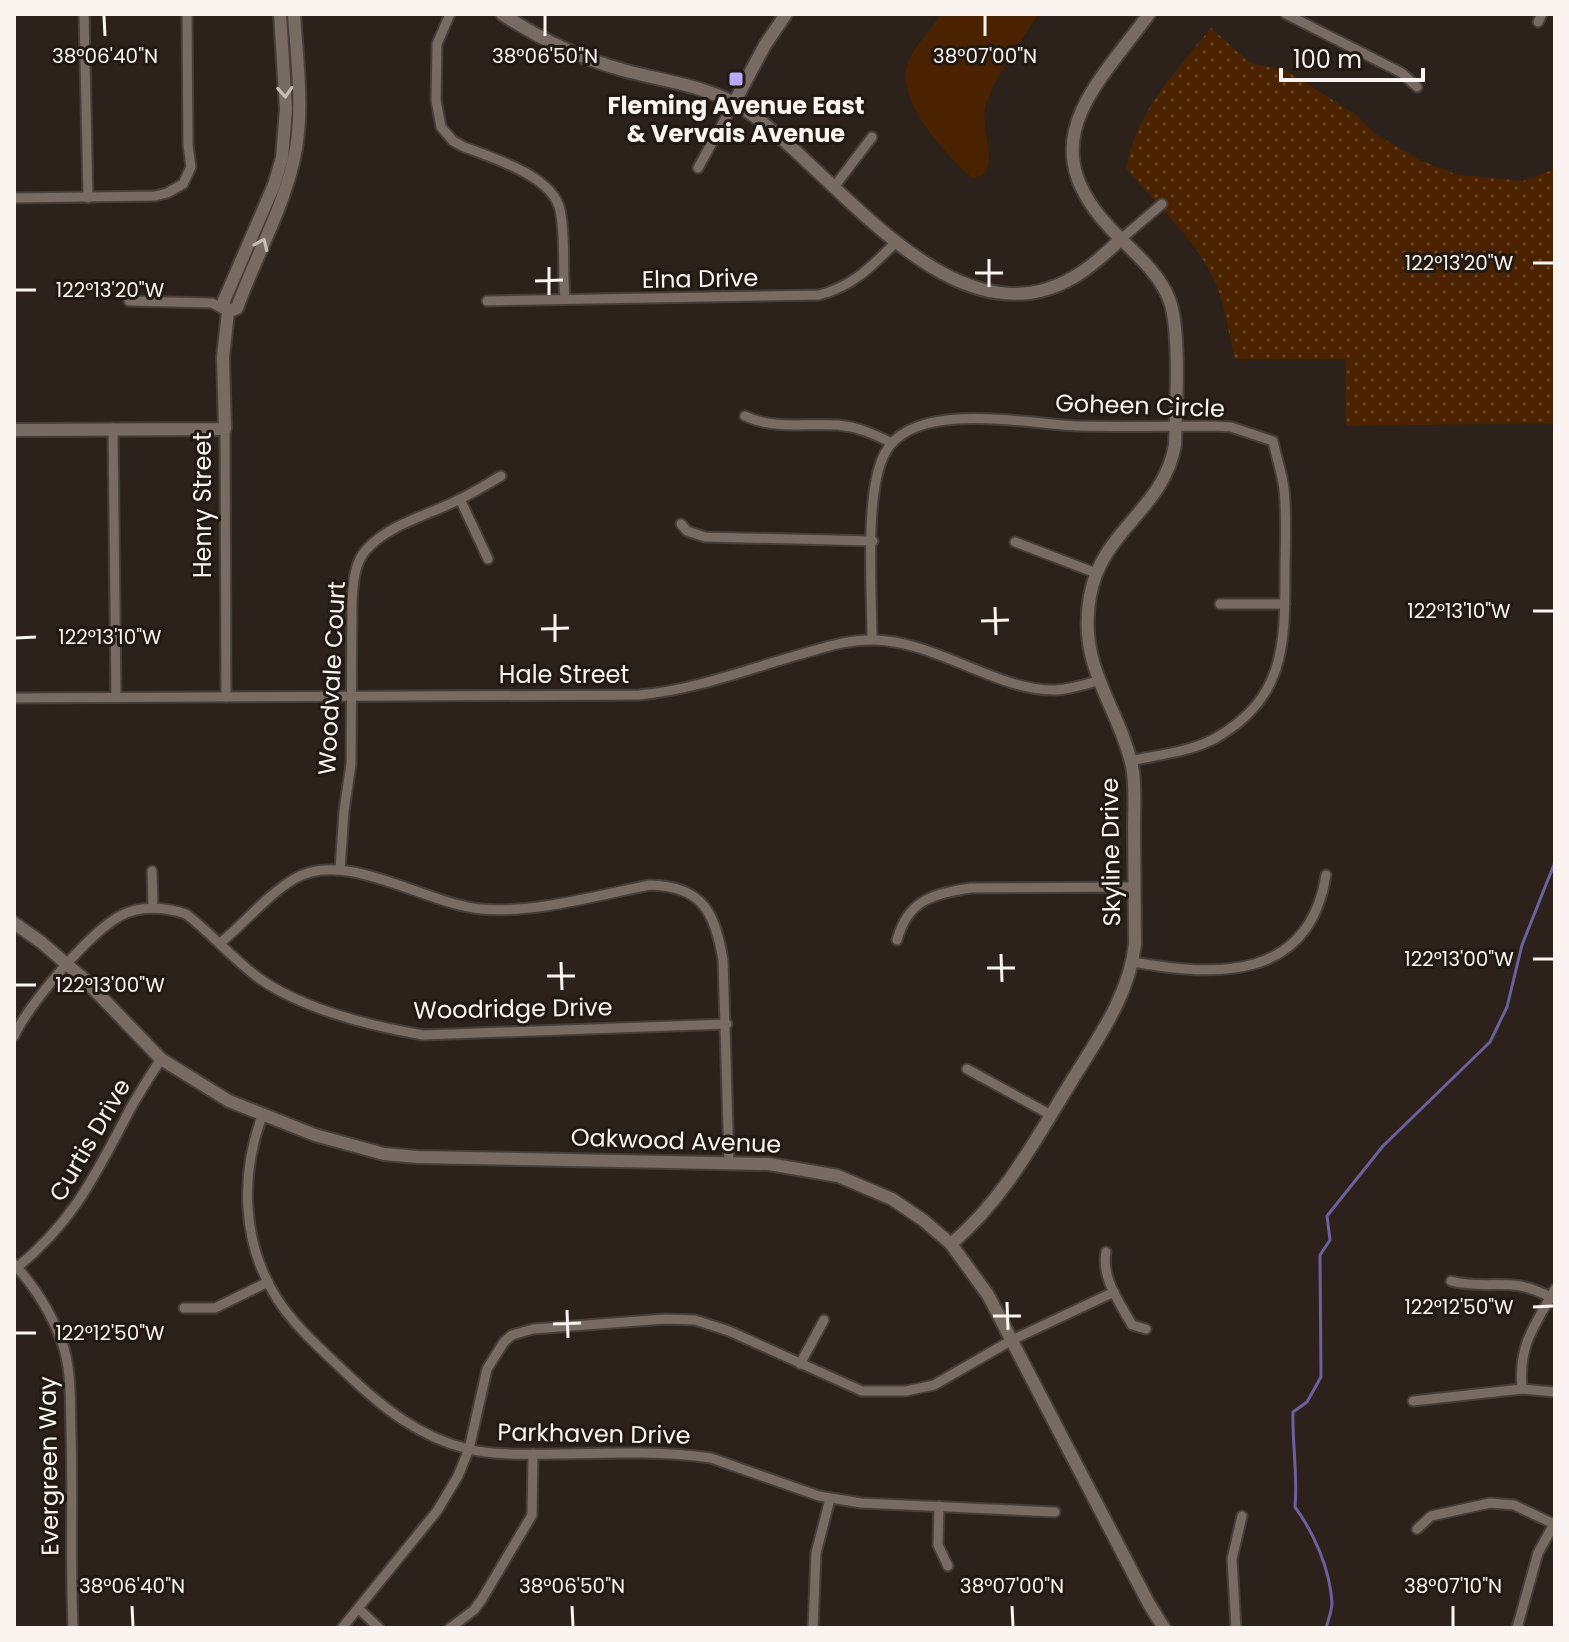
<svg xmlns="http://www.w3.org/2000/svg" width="1569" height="1642" font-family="Poppins,sans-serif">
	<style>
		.green { fill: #4a2200 }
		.park { fill: url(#park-dots) }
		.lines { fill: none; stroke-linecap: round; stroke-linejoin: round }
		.stream { stroke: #6c609e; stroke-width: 3 }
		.street-casing { stroke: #473e39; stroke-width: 13 }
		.secondary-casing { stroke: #473e39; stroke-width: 16 }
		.street { stroke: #776b63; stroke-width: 9 }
		.secondary { stroke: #776b63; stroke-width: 12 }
		.oneway { stroke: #c6bdb7 }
		.ticks { fill: none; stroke: #faf3ef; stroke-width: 3 }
		.poi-dot { fill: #b9abf7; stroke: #221912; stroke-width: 3 }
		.labels { text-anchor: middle; stroke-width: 6; stroke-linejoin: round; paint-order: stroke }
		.poi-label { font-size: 24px; font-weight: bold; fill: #faf3ef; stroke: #221912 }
		.street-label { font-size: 24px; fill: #faf3ef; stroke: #221912 }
		.ticks-label { font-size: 20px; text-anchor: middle; fill: #faf3ef; stroke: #221912; stroke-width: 6; stroke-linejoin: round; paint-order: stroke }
	</style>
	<defs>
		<pattern id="park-dots" width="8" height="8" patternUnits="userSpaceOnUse" patternTransform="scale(2)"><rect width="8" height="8" fill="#4a2200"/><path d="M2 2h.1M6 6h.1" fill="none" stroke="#654326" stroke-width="1.8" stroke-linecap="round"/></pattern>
	</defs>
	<rect width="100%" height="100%" fill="#2c221b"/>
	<path class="green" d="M941,14H1038C1023,39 991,81 985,108C980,131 1004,178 971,177C946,155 897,103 907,66C912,47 931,31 941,14Z"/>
	<path class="park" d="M1211,28L1250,63L1287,71L1356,115L1375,134L1420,160L1455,174L1523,181L1555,169V423L1346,426V359H1235C1229,337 1226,313 1219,292C1202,243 1157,207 1126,168C1137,111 1175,72 1211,28Z"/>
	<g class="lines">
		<path class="stream" d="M1326,1628C1328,1620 1332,1611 1332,1603C1330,1569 1314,1533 1295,1507C1298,1475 1292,1444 1293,1412L1307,1402L1321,1377L1320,1255L1330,1240L1327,1216L1383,1146L1490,1042L1507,1007L1522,945L1555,862"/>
		<g class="street-casing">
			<g id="street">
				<polyline points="84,14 88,198"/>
				<path d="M450,14L437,44L436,100L441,127L453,141L464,147C493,158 553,176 560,210C566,238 562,269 565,298"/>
				<polyline points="1286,14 1402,73 1417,87"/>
				<polyline points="1538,22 1542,14"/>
				<polyline points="698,168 734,103"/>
				<polyline points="834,187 872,137"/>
				<polyline points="14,198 155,196 167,193 183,184 191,167 188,145 187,14"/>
				<polyline points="1121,239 1162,204"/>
				<polyline points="129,301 212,303 225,310"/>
				<path d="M487,301L819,295C854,286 873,265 897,241"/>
				<path d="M745,416C774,430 807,423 838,425C858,427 874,434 892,443"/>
				<polyline points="113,428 116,697"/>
				<polyline points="225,429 226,697"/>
				<polyline points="460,499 488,559"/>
				<polyline points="681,524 687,531 705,537 873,541"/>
				<polyline points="1015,542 1096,573"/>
				<polyline points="1220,604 1285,604"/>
				<path d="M872,639C872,593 864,491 885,453C914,398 1031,425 1080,426C1125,427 1169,426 1214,426L1231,427L1273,441C1276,456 1282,473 1284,489C1287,517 1285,547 1285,575C1285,647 1284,700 1214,739C1189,752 1157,755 1130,761"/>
				<path d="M14,698L639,695C694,690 745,670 798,655C823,648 848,639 875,640C935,641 1000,692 1056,690C1070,689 1084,685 1097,681"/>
				<path d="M340,869L344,811L351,764L352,602C353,585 354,563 366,550C389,524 429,515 458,500C473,493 487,484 501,476"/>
				<polyline points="152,871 153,908"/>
				<path d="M897,940C908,900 932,894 971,888L1135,887"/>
				<path d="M220,943C245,923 266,896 294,879C345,848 425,904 481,909C532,914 599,895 650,885C703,886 715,913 723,960L729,1162"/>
				<path d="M1133,962C1217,977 1309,981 1326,875"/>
				<path d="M14,1036C30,1003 88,934 120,916C140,905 165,907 186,914C212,934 234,960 260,979C304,1009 371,1026 423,1035L727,1024"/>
				<polyline points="967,1069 1051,1115"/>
				<path d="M262,1116C240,1176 242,1242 276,1297C294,1326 322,1350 346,1373C383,1408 419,1437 468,1449C498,1456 529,1454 559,1454C610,1453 661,1451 711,1458L819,1496L861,1503L1055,1512"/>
				<path d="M1106,1252C1101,1278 1120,1303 1132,1325L1146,1329"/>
				<path d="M14,1264C35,1287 51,1312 62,1342C72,1370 70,1403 71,1432C73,1498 70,1563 73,1628"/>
				<path d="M14,1270C71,1224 93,1180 126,1117C136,1097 149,1078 161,1059"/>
				<path d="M1451,1281C1489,1291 1511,1275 1550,1297"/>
				<polyline points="184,1308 215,1308 268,1282"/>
				<polyline points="800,1364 824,1320"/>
				<path d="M1522,1389C1518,1344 1535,1326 1555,1289"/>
				<polyline points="1413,1401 1522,1389 1555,1392"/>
				<polyline points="939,1506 938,1545 948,1566"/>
				<polyline points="1417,1529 1431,1516 1490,1503 1514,1505 1554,1524"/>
				<polyline points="359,1609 379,1628"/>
				<polyline points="342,1628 437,1511 458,1476 469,1449 487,1369 504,1342 512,1335 533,1329 665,1319 695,1320 729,1331 862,1391 906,1391 934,1385 1012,1340 1114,1292"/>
				<polyline points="450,1628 474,1610 482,1599 532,1515 533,1454"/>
				<polyline points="813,1628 816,1553 830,1499"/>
				<polyline points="1236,1628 1232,1559 1242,1516"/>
				<polyline points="1517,1628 1538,1553 1555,1522"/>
			</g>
		</g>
		<g class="secondary-casing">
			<g id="secondary">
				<path d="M502,14C540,39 579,58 623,70C662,81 710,86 744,109C833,167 951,350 1074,277C1091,267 1106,253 1121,239"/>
				<polyline points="734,103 765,45 786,14"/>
				<path d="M228,312L237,308C254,260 281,213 293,163C305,115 297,63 294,14"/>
				<polyline points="14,430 225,429 223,357 228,312 223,303 274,185 282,158 286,109 280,14"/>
				<polyline points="14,923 41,942 85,980 161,1059 229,1101 315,1135 384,1154 418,1157 769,1164 838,1176 892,1199 923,1220 951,1244 988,1295 1149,1604 1164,1628"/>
				<path d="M951,1244C1003,1200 1033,1144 1068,1087C1095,1042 1129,998 1135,944C1135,905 1134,866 1134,827C1134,807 1136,786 1132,766C1118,704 1077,667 1090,596C1102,529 1163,511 1175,445C1176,410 1181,328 1169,299C1159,272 1131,250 1111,229C1030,143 1094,89 1149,14"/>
			</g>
		</g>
		<use href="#street" class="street"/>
		<use href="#secondary" class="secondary"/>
	</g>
	<defs><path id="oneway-chevron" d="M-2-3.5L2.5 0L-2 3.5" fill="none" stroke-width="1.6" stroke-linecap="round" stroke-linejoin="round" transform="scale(2)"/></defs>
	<g class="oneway">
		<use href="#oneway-chevron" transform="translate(285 92) rotate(87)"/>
		<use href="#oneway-chevron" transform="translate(262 244) rotate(-66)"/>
	</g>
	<path class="ticks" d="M104,16L105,36M545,16V36M985,16V36M989,259V287M1533,263H1553M549,267V295M975,273H1003M535,281L563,280M16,290H36M995,607L996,635M1533,611H1553M555,614V642M981,621L1009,620M541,629L569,628M16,638L36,637M1001,954L1002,982M1533,959H1553M561,962L562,990M987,968H1015M547,976H575M16,985H36M1007,1302L1008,1330M1533,1307L1553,1306M567,1310L568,1338M993,1316H1021M553,1324L581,1323M16,1333H36M132,1606L133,1626M572,1606L573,1626M1012,1606L1013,1626M1453,1606V1626"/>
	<rect class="poi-dot" x="728" y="71" width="16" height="16" rx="4"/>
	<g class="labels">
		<g class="poi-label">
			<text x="736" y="114">Fleming Avenue East<tspan x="736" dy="28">&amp; Vervais Avenue</tspan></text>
		</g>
		<g class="street-label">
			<text transform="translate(700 279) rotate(-1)" y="8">Elna Drive</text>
			<text transform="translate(1140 406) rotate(2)" y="8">Goheen Circle</text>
			<text transform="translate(203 505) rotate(-90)" y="8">Henry Street</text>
			<text x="564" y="683">Hale Street</text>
			<text transform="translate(332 678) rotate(-87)" y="8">Woodvale Court</text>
			<text transform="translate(1111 852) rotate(-91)" y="8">Skyline Drive</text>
			<text transform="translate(513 1009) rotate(-1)" y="8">Woodridge Drive</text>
			<text transform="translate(90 1140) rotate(-60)" y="8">Curtis Drive</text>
			<text transform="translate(676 1141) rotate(2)" y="8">Oakwood Avenue</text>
			<text transform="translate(594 1434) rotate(1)" y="8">Parkhaven Drive</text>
			<text transform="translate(49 1466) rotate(-91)" y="8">Evergreen Way</text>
		</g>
	</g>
	<g class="ticks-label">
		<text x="105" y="63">38°06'40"N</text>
		<text x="545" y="63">38°06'50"N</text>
		<text x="985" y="63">38°07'00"N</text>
		<text x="1459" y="270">122°13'20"W</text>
		<text x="110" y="297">122°13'20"W</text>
		<text x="1459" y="618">122°13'10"W</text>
		<text x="110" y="644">122°13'10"W</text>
		<text x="1459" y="966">122°13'00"W</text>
		<text x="110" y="992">122°13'00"W</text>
		<text x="1459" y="1314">122°12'50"W</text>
		<text x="110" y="1340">122°12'50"W</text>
		<text x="132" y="1593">38°06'40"N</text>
		<text x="572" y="1593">38°06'50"N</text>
		<text x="1012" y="1593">38°07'00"N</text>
		<text x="1453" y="1593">38°07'10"N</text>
	</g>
	<rect width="1569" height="1642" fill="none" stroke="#faf3ef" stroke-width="32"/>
	<path d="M1281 68v12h142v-12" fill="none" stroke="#faf3ef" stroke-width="4"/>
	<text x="1293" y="68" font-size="24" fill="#faf3ef" stroke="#221912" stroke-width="6" paint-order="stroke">100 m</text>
</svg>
